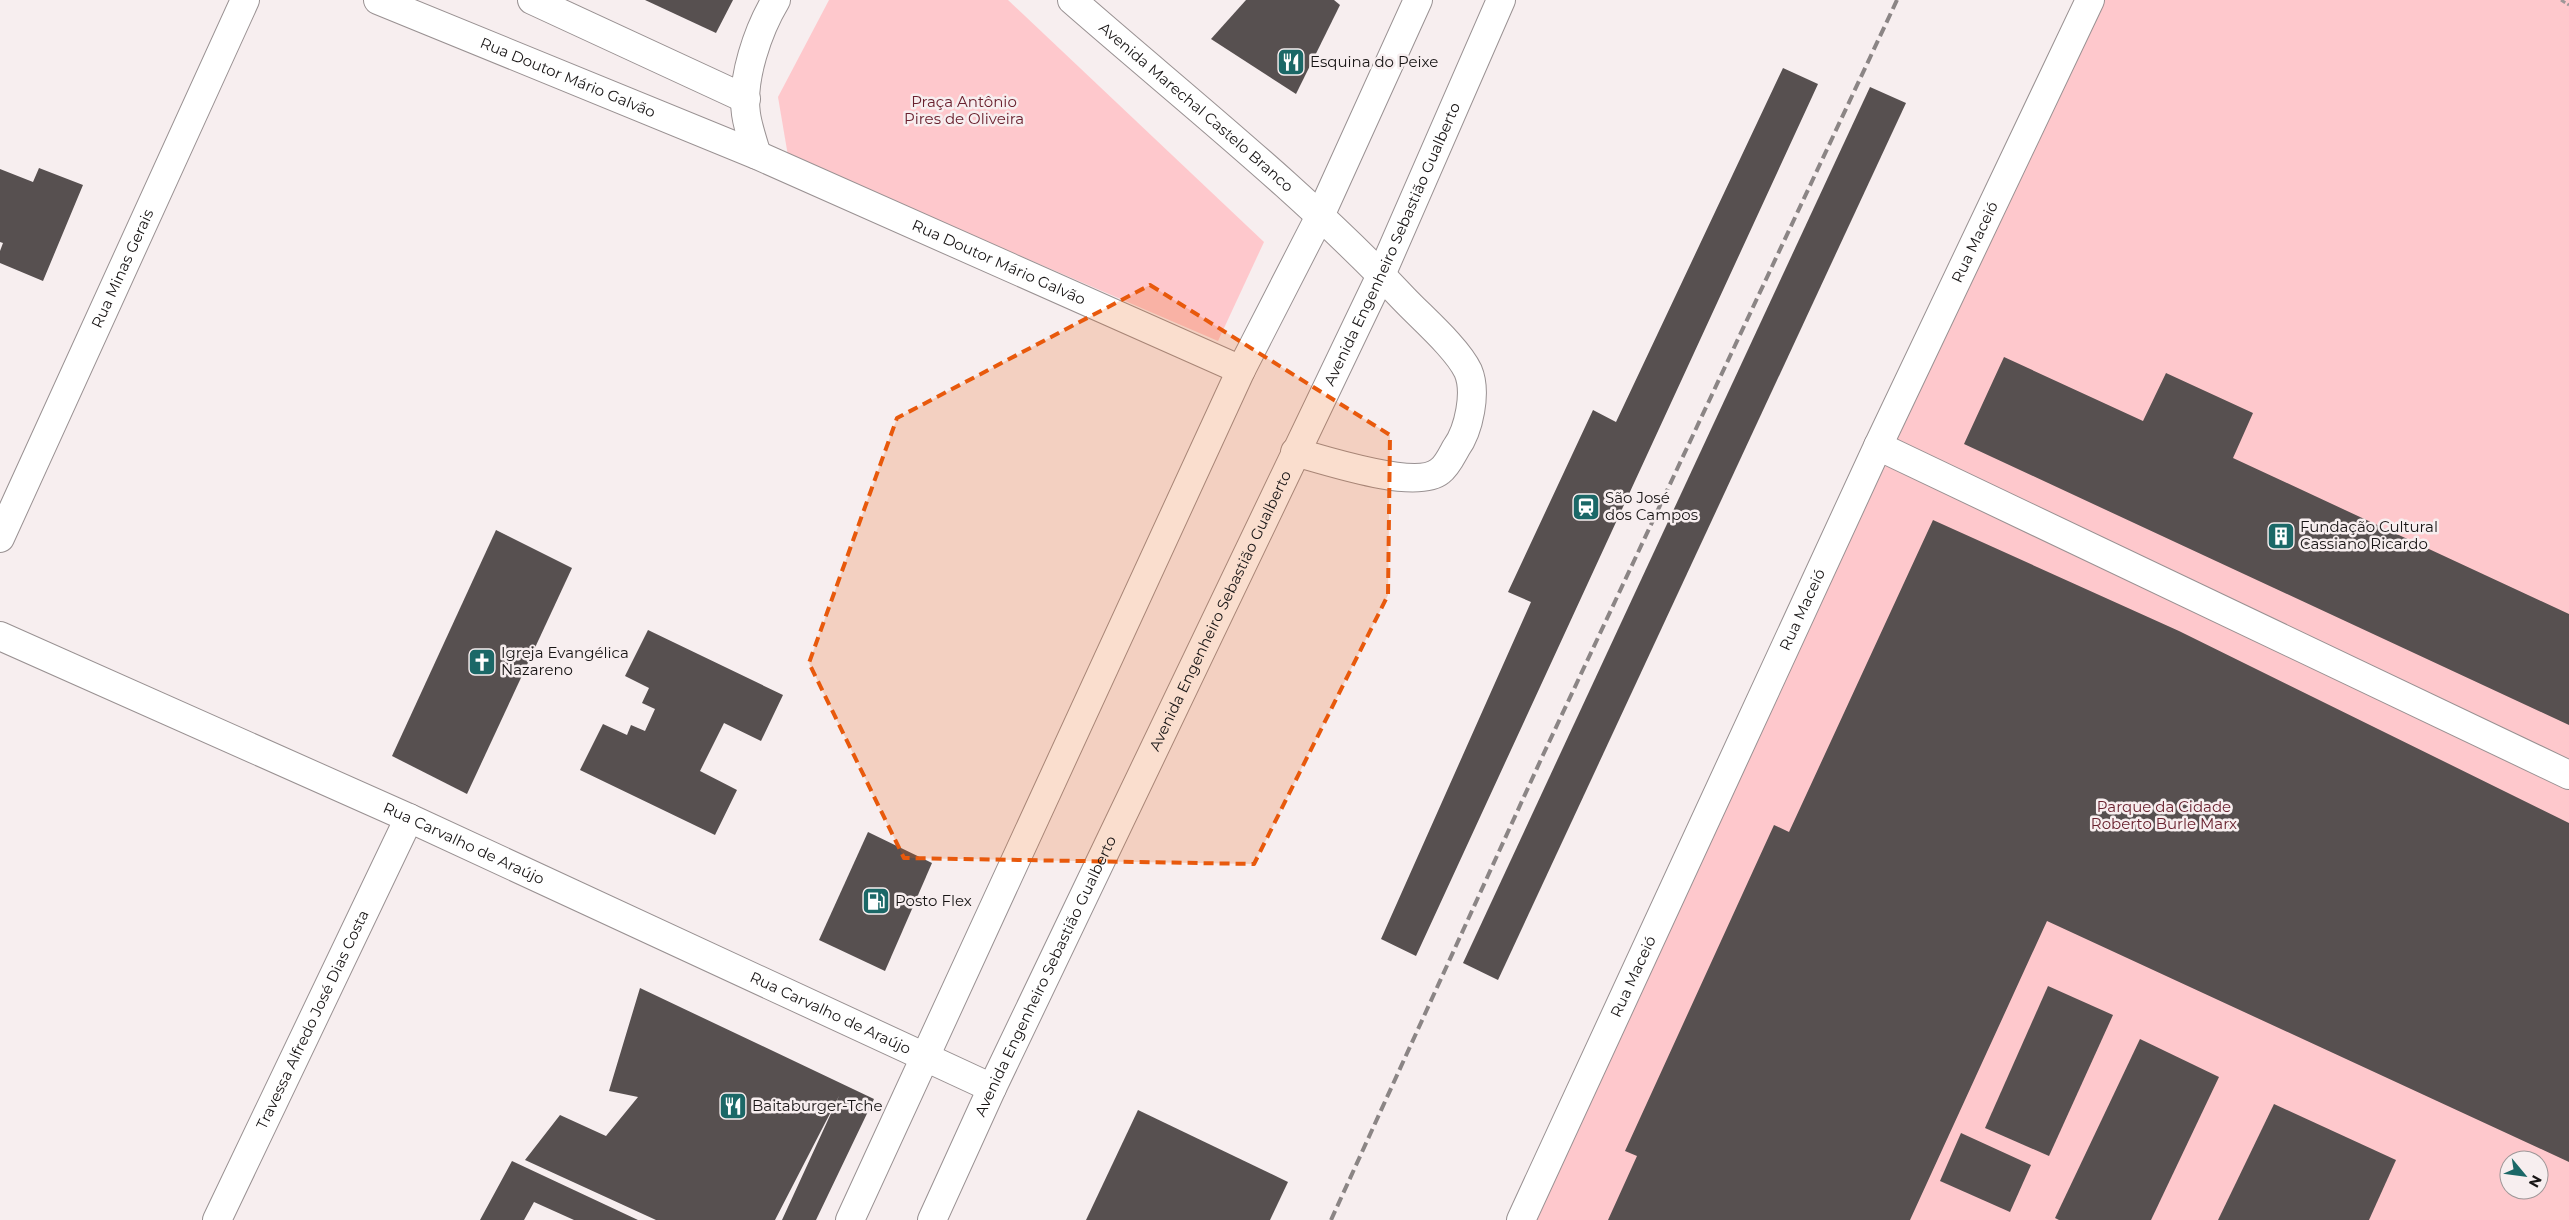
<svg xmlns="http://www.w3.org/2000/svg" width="2569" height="1220" font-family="Montserrat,sans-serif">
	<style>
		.green { fill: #fec8cc; fill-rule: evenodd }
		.building { fill: #575050 }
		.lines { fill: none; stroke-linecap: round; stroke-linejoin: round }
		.minor-casing { stroke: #999192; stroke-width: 30 }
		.major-casing { stroke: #999192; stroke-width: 30 }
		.path { stroke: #9e9798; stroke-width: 3; stroke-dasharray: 5 2.5; stroke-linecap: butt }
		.minor { stroke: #fff; stroke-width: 28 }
		.major { stroke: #fff; stroke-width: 28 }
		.rail { stroke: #8b8585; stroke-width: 4; stroke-dasharray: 10 5; stroke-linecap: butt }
		.marked { fill: #e8590c; fill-opacity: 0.2; stroke: #e8590c; stroke-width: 4; stroke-dasharray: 10 6; stroke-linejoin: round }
		.labels { text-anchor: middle; stroke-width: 5; stroke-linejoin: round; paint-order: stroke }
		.poi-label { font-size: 15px; fill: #181515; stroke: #f7eeef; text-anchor: start }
		.street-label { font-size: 15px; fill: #181515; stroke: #f7eeef }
		.park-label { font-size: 15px; fill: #69212e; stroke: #f7eeef }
	</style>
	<rect width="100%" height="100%" fill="#f7eeef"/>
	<g class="green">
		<polygon points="829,0 1008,0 1264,242 1218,341 788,156 778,97"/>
		<path d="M2104,0H2569V1220H1524ZM2509,1160H2539V1190H2509Z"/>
	</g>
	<g class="building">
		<polygon points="645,0 733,0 716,33"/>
		<polygon points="1246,0 1334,0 1340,5 1296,94 1211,39"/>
		<polygon points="1783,68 1818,84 1416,956 1381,939 1531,602 1508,592 1593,410 1616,422"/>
		<polygon points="1870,87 1906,103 1498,980 1463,963"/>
		<polygon points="39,168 83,185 43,281 0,263 0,251 3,243 0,242 0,169 33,182"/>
		<polygon points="2004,357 2143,421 2166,373 2253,413 2233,458 2569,614 2569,725 1964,444"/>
		<polygon points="1933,520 2179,631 2569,823 2569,1162 2047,921 1910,1220 1608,1220 1637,1156 1625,1151 1774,825 1789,832"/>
		<polygon points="496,530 572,568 467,794 392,756"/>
		<polygon points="648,630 783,695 761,741 724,723 700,771 737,790 715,835 580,770 603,724 627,735 631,725 645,731 655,709 642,703 649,688 625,676"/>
		<polygon points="868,832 932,863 885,971 819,940"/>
		<polygon points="2048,986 2113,1015 2049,1156 1985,1128"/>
		<polygon points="640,988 874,1099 816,1220 782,1220 839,1096 775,1220 656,1220 525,1160 560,1115 606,1136 638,1097 609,1091"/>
		<polygon points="2140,1039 2219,1077 2151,1220 2059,1220 2055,1218"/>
		<polygon points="2274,1104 2396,1160 2369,1220 2218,1220"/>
		<polygon points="1138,1110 1288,1182 1270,1220 1086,1220"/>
		<polygon points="1961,1133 2031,1165 2010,1212 1940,1181"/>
		<polygon points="512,1161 638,1220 574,1220 534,1202 524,1220 480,1220"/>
	</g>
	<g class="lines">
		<g class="minor-casing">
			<g id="minor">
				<path id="s1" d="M378,0L757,155L1241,370"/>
				<polyline points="532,0 746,99"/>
				<path id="s2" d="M1072,0C1184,98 1302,191 1404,299C1422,318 1457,348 1468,371C1477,392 1469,430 1456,448C1452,455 1447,466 1440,471C1416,491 1325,460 1295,452"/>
				<path d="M757,155C753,142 748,128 746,114C741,79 758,30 776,0"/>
				<polyline points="1878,446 2569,775"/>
				<path id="s3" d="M0,538L245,0"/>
				<path id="s4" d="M0,636L409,818L992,1088"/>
				<path id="s5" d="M217,1220L409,818"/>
				<path id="s6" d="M1521,1220L1878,446L2090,0"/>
			</g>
		</g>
		<g class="major-casing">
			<g id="major">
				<polyline points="850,1220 1241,370 1320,216 1418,0"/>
				<path id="s7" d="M932,1220L992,1088L1381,275L1501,0"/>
			</g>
		</g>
		<polyline class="path" points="2561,0 2569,5"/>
		<use href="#minor" class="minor"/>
		<use href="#major" class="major"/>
		<polyline class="rail" points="1331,1220 1543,755 1897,0"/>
	</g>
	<path class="marked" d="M1150,285L1390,435L1388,595L1254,864L904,858L809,663L897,418Z"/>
	<defs>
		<g id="restaurant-square" transform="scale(1.4375)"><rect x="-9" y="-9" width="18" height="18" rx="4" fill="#1b6867" stroke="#f7eeef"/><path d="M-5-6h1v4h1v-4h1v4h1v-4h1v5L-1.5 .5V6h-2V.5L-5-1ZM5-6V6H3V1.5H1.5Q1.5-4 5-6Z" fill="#fff"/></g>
		<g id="station-square" transform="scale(1.4375)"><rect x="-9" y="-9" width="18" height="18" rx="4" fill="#1b6867" stroke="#f7eeef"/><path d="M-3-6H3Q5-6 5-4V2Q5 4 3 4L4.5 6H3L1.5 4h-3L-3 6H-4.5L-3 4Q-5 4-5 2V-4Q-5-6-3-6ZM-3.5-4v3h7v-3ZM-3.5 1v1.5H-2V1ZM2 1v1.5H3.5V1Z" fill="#fff"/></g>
		<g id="building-square" transform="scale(1.4375)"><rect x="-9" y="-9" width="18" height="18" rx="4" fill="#1b6867" stroke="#f7eeef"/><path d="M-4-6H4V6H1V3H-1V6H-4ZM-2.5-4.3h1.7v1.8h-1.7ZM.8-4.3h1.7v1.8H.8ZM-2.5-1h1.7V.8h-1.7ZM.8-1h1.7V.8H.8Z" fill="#fff"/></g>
		<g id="church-square" transform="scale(1.4375)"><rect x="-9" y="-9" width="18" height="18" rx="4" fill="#1b6867" stroke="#f7eeef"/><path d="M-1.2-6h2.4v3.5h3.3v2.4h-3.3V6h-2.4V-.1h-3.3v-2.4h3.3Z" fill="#fff"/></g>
		<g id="fuel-square" transform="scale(1.4375)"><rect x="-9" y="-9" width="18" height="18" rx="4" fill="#1b6867" stroke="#f7eeef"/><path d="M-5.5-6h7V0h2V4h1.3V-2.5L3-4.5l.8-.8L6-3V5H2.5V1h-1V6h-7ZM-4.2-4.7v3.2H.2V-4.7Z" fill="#fff"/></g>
	</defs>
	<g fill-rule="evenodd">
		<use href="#restaurant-square" x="1291" y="62"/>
		<use href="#station-square" x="1586" y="507"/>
		<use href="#building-square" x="2281" y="536"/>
		<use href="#church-square" x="482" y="662"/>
		<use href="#fuel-square" x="876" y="901"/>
		<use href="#restaurant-square" x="733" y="1106"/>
	</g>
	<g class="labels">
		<g class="poi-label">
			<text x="1310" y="67">Esquina do Peixe</text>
			<text x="1605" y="503">São José<tspan x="1605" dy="17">dos Campos</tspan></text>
			<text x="2300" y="532">Fundação Cultural<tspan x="2300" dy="17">Cassiano Ricardo</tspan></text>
			<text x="501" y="658">Igreja Evangélica<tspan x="501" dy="17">Nazareno</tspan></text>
			<text x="895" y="906">Posto Flex</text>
			<text x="752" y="1111">Baitaburger-Tche</text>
		</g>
		<g class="street-label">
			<text dy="5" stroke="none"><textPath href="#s1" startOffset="205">Rua Doutor Mário Galvão</textPath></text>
			<text dy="5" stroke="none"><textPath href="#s2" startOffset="164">Avenida Marechal Castelo Branco</textPath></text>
			<text dy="5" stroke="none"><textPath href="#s6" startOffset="1078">Rua Maceió</textPath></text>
			<text dy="5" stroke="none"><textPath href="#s7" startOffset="1079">Avenida Engenheiro Sebastião Gualberto</textPath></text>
			<text dy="5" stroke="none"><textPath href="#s1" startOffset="674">Rua Doutor Mário Galvão</textPath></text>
			<text dy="5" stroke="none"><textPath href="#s3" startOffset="296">Rua Minas Gerais</textPath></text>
			<text dy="5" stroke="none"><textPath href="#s6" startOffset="672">Rua Maceió</textPath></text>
			<text dy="5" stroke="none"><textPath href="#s7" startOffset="674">Avenida Engenheiro Sebastião Gualberto</textPath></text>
			<text dy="5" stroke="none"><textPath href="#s4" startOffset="508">Rua Carvalho de Araújo</textPath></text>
			<text dy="5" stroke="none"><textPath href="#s7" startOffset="269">Avenida Engenheiro Sebastião Gualberto</textPath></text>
			<text dy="5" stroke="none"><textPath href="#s6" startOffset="268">Rua Maceió</textPath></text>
			<text dy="5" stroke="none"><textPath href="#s4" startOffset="912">Rua Carvalho de Araújo</textPath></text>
			<text dy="5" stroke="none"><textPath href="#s5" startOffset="222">Travessa Alfredo José Dias Costa</textPath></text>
		</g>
		<g class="park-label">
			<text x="964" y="107">Praça Antônio<tspan x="964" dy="17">Pires de Oliveira</tspan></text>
			<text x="2164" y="812">Parque da Cidade<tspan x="2164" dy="17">Roberto Burle Marx</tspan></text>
		</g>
	</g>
	<g transform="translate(2524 1175) rotate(119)"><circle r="24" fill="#f7eeef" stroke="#9e9798"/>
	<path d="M0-4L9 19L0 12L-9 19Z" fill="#1b6867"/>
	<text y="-8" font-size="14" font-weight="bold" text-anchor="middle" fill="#181515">N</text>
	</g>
</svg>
